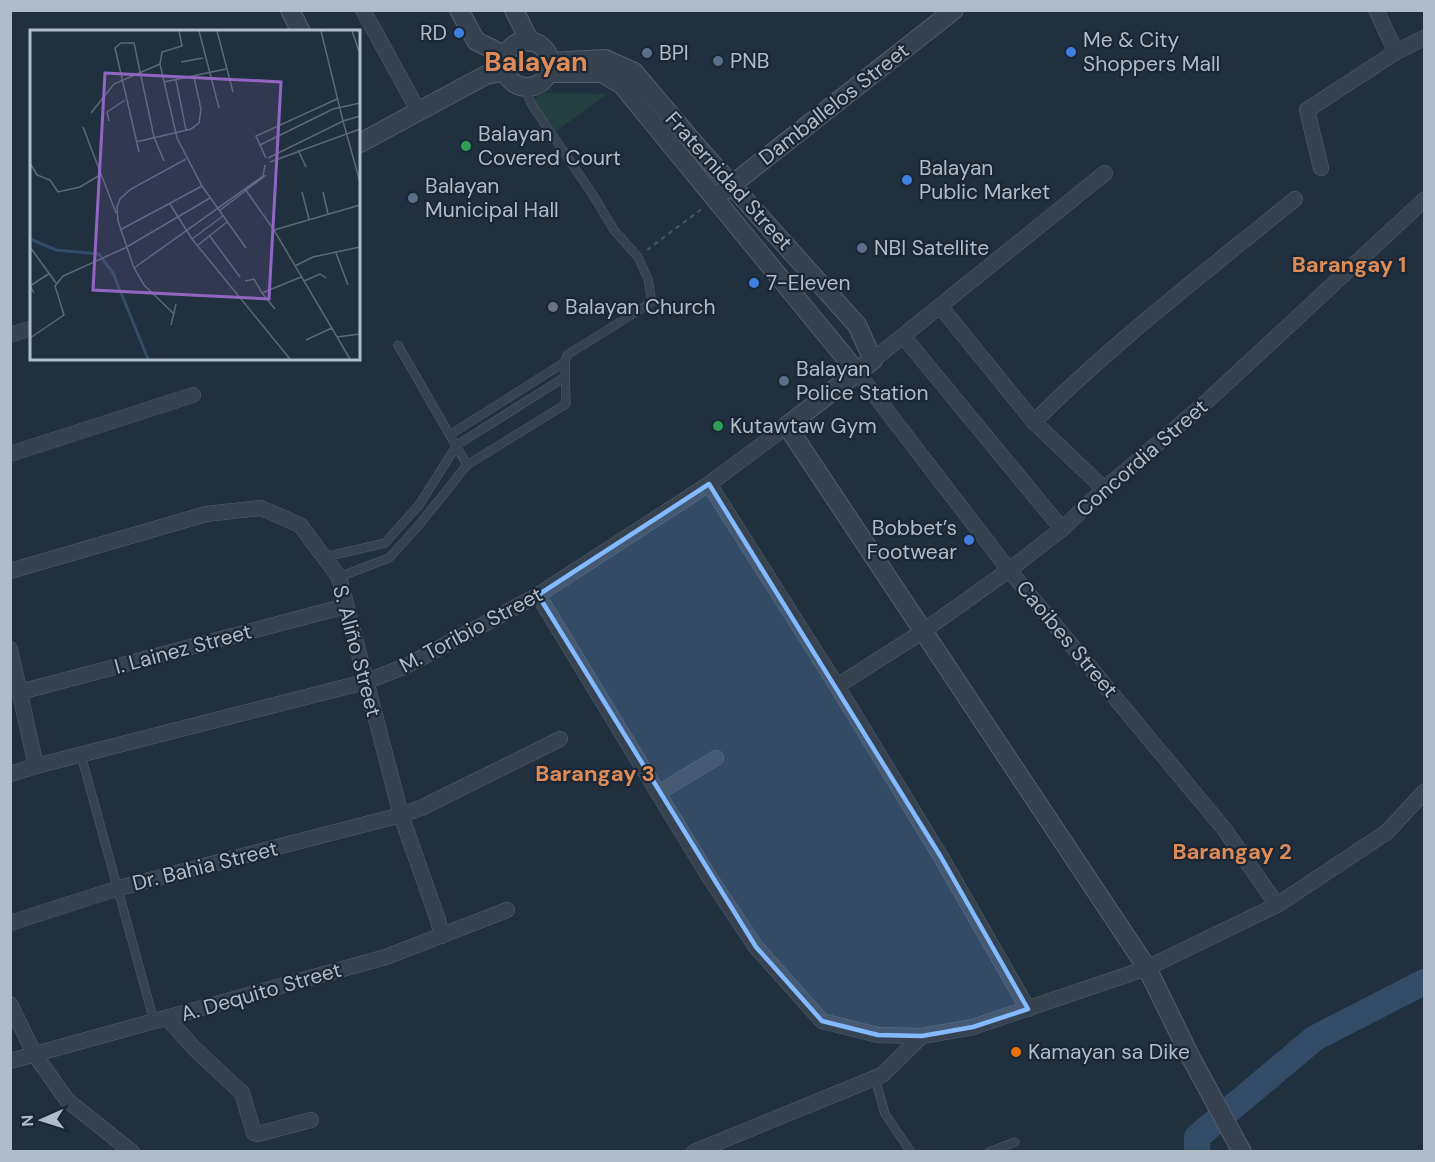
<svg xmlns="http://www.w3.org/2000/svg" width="1435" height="1162" font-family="'DM Sans',sans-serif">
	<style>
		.green { fill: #233f40 }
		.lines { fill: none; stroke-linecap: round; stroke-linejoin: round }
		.river { stroke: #334c68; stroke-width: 26 }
		.service-casing { stroke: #545f6d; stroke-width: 9 }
		.minor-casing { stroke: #545f6d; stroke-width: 16 }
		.tertiary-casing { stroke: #545f6d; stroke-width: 20 }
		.path { stroke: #415c5d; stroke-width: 2; stroke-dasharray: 4.5 4.5; stroke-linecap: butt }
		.service { stroke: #36424f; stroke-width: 8 }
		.minor { stroke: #36424f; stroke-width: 15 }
		.tertiary { stroke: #36424f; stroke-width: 18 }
		.marked { fill: #82b9ff; fill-opacity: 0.2; stroke: #82b9ff; stroke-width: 4.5; stroke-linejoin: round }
		.shop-dot { fill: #3f7fe0; stroke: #1b2734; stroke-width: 2 }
		.service-dot { fill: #5c6f8a; stroke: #1b2734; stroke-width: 2 }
		.leisure-dot { fill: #2e9e5b; stroke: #1b2734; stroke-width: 2 }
		.worship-dot { fill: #6b7280; stroke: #1b2734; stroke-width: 2 }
		.food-dot { fill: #e8710a; stroke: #1b2734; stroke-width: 2 }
		.labels { text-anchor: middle; stroke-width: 4.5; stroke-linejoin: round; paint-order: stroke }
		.poi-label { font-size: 21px; fill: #b1bcca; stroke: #1b2734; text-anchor: start }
		.street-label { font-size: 21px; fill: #b1bcca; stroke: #1b2734 }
		.neighbourhood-label { font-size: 22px; font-weight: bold; fill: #df8b58; stroke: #1b2734 }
		.district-label { font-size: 27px; font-weight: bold; fill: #df8b58; stroke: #1b2734 }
		.inset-river { fill: none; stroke: #334c68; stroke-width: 3 }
		.inset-road { fill: none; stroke: #5b6877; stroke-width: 1.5 }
		.view { fill: #9166c3; fill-opacity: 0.15; stroke: #9166c3; stroke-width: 3 }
		.inset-edge { fill: none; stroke: #b1bcca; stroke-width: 3 }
	</style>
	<rect width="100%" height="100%" fill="#21303f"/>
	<polygon class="green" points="543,93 607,94 555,132 533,100"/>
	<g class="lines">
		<polyline class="river" points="1197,1152 1197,1137 1315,1038 1424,982"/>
		<g class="service-casing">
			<g id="service">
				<polyline points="398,345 467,465"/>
				<polyline points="451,434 565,362"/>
				<polyline points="325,557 385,543 419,505 457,445 565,377"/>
				<polyline points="339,577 389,558 419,525 467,465 566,404 565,362 567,355 652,302 648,279 638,257 614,230 593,195 532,105 524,87"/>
				<polyline points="81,755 154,1021"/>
				<polyline points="875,1078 885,1114 911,1152"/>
				<polyline points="989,1152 1015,1142"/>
			</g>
		</g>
		<g class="minor-casing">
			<g id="minor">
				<polyline points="363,10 419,112"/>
				<polyline points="1396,52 1424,38"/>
				<polyline points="1321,168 1307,110 1396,52 1376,10"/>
				<polyline points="940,306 1034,422 1104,489"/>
				<polyline points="10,335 32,328"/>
				<polyline points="903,336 1062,529"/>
				<polyline points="873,360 1105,173"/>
				<polyline points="857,372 1009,570 1225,830 1277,905"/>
				<path d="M1034,422C1115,341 1207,271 1295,199"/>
				<polyline points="10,454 193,395"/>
				<polyline points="709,484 837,686 941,857 1028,1009"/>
				<polyline points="10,571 206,514 261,508 300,525 339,577 401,815 438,920 442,936"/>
				<polyline points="538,595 708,875 756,947 822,1021 878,1035 922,1036 973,1027 1147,968 1277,905 1387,832 1424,792"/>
				<polyline points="10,649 36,766"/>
				<polyline points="837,686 922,632 1009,570 1062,529 1104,489 1203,405 1424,200"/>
				<polyline points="20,692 346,606"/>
				<polyline points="10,774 36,766 365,682 406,666 538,595 709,484 787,426"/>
				<polyline points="658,793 716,758"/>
				<polyline points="10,923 119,888 401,815 421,808 560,739"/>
				<polyline points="10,1004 35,1055 67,1100 132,1152"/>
				<polyline points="167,1018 194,1048 242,1093 254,1133 258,1134 311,1120"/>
				<polyline points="10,1061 386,957 507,910"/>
				<polyline points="694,1152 882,1075 922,1036"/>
			</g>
		</g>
		<g class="tertiary-casing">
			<g id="tertiary">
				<polyline points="290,10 301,32"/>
				<polyline points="459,10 476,41 506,56"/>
				<polyline points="514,10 530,42"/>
				<circle cx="527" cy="64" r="23"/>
				<polyline points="550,62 605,59 634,72 693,142 857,325 873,360 787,426 1147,968 1191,1058 1242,1152"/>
				<polyline points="554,73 602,73 622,85 857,372"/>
				<polyline points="358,141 360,143 486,75 505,71"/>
				<polyline points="724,191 954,10"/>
			</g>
		</g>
		<polyline class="path" points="647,250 703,208"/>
		<use href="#service" class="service"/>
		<use href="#minor" class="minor"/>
		<use href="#tertiary" class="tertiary"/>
	</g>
	<path class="marked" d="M709,484L941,857L1028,1009L973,1027L922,1036L878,1035L822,1021L756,947L538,595Z"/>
	<g class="shop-dot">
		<circle cx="459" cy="33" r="6"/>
		<circle cx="1071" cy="52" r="6"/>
		<circle cx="907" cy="180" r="6"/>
		<circle cx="754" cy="283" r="6"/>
		<circle cx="969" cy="540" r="6"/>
	</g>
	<g class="service-dot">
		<circle cx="647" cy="53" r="6"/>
		<circle cx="718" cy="61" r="6"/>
		<circle cx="413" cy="198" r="6"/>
		<circle cx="862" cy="248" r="6"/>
		<circle cx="784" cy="381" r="6"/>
	</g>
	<g class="leisure-dot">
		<circle cx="466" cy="146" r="6"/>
		<circle cx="718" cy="426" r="6"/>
	</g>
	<circle class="worship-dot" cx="553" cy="307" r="6"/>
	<circle class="food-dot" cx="1016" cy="1052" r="6"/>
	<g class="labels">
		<g class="poi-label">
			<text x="447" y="40" text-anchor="end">RD</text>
			<text x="1083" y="47">Me &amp; City<tspan x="1083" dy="24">Shoppers Mall</tspan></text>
			<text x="659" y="60">BPI</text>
			<text x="730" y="68">PNB</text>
			<text x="478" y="141">Balayan<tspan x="478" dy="24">Covered Court</tspan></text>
			<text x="919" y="175">Balayan<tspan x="919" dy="24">Public Market</tspan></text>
			<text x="425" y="193">Balayan<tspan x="425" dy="24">Municipal Hall</tspan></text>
			<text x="874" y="255">NBI Satellite</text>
			<text x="766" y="290">7-Eleven</text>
			<text x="565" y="314">Balayan Church</text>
			<text x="796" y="376">Balayan<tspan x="796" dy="24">Police Station</tspan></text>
			<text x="730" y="433">Kutawtaw Gym</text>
			<text x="957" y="535" text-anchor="end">Bobbet’s<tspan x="957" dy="24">Footwear</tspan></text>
			<text x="1028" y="1059">Kamayan sa Dike</text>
		</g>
		<g class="street-label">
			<text transform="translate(834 104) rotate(-38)" y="7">Damballelos Street</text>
			<text transform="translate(729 181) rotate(48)" y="7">Fraternidad Street</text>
			<text transform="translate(1142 458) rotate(-41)" y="7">Concordia Street</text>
			<text transform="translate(471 630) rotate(-28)" y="7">M. Toribio Street</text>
			<text transform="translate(1067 639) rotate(50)" y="7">Caoibes Street</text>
			<text transform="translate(183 649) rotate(-15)" y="7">I. Lainez Street</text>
			<text transform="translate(357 651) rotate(75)" y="7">S. Aliño Street</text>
			<text transform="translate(205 866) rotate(-14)" y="7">Dr. Bahia Street</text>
			<text transform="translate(261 992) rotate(-16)" y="7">A. Dequito Street</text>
		</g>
		<g class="neighbourhood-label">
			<text x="1349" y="272">Barangay 1</text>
			<text x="595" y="781">Barangay 3</text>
			<text x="1232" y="859">Barangay 2</text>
		</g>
		<g class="district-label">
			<text x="536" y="71">Balayan</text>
		</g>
	</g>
	<g transform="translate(30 30)">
		<rect width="330" height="330" fill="#21303f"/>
		<path class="inset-river" d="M0,209L26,220L69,224L83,243L118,329"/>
		<path class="inset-road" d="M169,1L189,78M187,1L203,62M291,1L313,91L330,86M322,1L330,24M104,13H91L85,18L109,122M104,13L124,107L134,131M151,32L173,28M130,34L147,108L172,156L216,218M130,34L132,22L152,16L149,1M146,50L156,100M134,52L196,39M61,83L84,54L130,34M79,91L77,82L95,70M53,97L86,183M106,112L161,99L169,93L171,79L164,47M230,115L303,79L330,73M268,120L276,137M236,128L226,106L307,69M238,128L313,91L330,152M240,132L330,99M0,133L7,145L20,150L28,162L50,157L70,145M215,159L244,200L320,329M272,162L279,189M293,162L298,184M140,174L162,209L260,329M189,181L236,145M90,200L172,156M244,200L330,175M179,205L210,247M162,209L193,186M168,215L197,192M0,217L26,253M306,223L318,255M265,236L283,227L330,217M104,238L233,146L235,135M215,251L224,249L232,263L271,247M274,251L290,244L296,248M4,263L0,256L20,243M232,263L245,279M144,284L114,255L104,238L88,191L87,177L90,169L101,159L156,129M141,295L146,274M307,307L330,304M0,308L34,285L25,256L33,246L95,218L180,168M276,310L302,298"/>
		<path class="view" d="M75,43L251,52L239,269L63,260Z"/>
		<rect width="330" height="330" class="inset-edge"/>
	</g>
	<rect width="1435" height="1162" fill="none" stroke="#b1bcca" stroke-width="24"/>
	<g transform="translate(42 1120) rotate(267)" stroke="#1b2734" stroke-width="4.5" paint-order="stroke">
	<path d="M0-4.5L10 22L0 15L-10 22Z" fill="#b1bcca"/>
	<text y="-9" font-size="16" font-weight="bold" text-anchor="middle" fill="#b1bcca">N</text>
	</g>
</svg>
